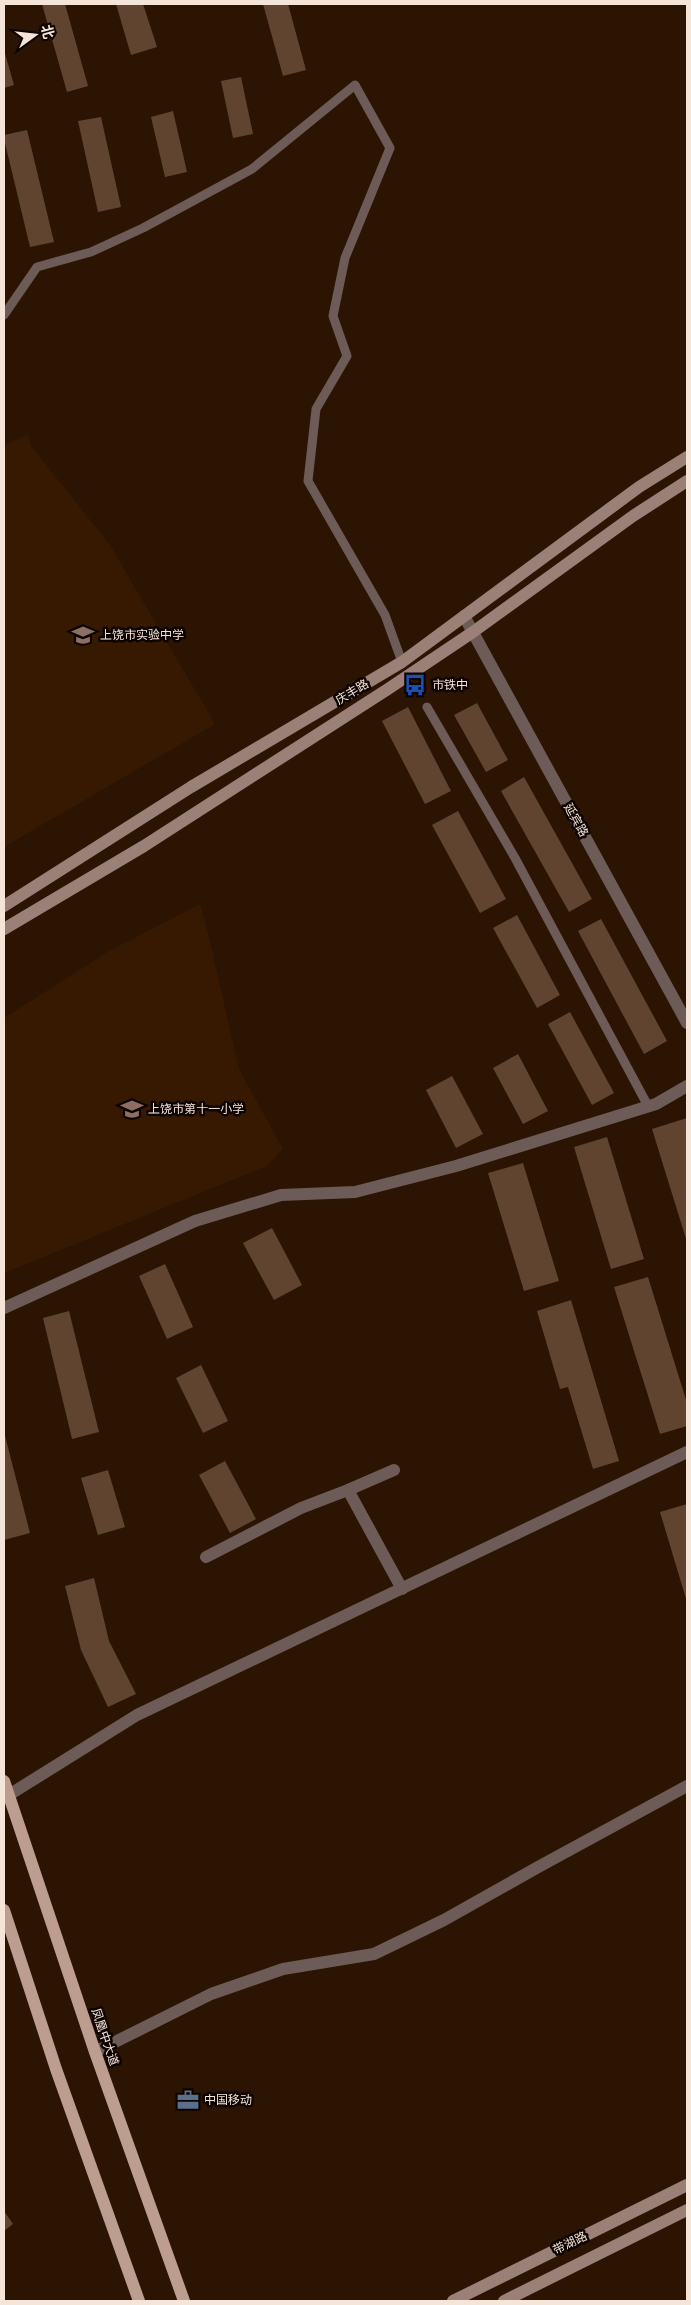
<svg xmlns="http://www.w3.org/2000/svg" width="691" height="2305" font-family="Inter,'Noto Sans SC',sans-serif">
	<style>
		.built { fill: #371901 }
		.building { fill: #604430 }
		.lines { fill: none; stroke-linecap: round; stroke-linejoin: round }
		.service { stroke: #6c5b56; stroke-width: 9 }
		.minor { stroke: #6c5b56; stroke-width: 12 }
		.tertiary { stroke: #6c5b56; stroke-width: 12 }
		.secondary { stroke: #9a8077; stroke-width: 12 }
		.primary { stroke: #be9d91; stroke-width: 12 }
		.labels { text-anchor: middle; stroke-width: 5; stroke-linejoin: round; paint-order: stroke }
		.poi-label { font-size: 12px; fill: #f5e4d8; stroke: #0d0401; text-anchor: start }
		.street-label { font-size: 12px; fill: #f5e4d8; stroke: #0d0401 }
	</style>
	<rect width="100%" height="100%" fill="#2c1402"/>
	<g class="built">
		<polygon points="28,435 31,446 110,545 215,724 4,847 4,445"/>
		<polygon points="200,904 208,933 239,1069 283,1149 267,1166 4,1273 4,1018 109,951"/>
	</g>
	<g class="building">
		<polygon points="42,4 65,4 88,86 67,92"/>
		<polygon points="116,4 143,4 157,47 131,55"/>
		<polygon points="263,4 288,4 306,70 283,76"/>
		<polygon points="4,50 14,85 4,88"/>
		<polygon points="241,77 253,134 233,138 221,81"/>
		<polygon points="173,111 187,172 165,177 151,117"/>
		<polygon points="101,117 121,207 98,212 78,121"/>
		<polygon points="27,130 54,242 30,247 4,139 4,135"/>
		<polygon points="477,703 508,760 486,772 454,715"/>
		<polygon points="408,707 451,791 425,804 382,721"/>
		<polygon points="524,777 592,899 569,912 501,791"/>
		<polygon points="458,811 506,899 480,913 432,825"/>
		<polygon points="517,915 560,995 537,1008 493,928"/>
		<polygon points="601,919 667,1041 644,1054 578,931"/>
		<polygon points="570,1012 614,1093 592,1105 548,1024"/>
		<polygon points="518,1054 548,1111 523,1124 493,1068"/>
		<polygon points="452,1076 483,1134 456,1148 426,1090"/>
		<polygon points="687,1118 687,1242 652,1129"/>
		<polygon points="607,1137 644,1259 611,1269 574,1147"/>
		<polygon points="523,1163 559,1281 524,1291 488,1173"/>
		<polygon points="272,1228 302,1285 274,1300 243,1243"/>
		<polygon points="165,1264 193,1327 167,1339 139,1276"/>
		<polygon points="648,1277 687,1403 687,1426 660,1434 614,1287"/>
		<polygon points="571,1300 619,1461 593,1469 568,1387 560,1389 537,1311"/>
		<polygon points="69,1311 99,1432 72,1439 43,1318"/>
		<polygon points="201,1365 228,1421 203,1433 176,1378"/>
		<polygon points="4,1432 30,1533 4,1540"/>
		<polygon points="225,1461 256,1519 230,1533 199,1475"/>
		<polygon points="108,1470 125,1527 98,1535 81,1478"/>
		<polygon points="687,1504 687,1602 660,1512"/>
		<polygon points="94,1578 109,1641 136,1694 108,1707 81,1650 65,1586"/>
		<polygon points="4,2211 13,2224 4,2231"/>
	</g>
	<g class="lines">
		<g class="service">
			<polyline points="4,315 37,267 91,252 143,228 252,169 355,85 390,148 345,258 333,316 347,356 316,409 308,481 385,615 402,662"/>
			<polyline points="427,707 515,858 648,1106"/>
		</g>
		<g class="minor">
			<polyline points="464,616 687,1023"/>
			<polyline points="4,1308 195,1221 281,1195 355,1192 456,1166 656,1104 687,1086"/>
			<polyline points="348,1490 394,1470"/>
			<polyline points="206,1557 301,1508 348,1490 402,1589"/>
			<polyline points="95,2052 211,1994 283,1969 374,1954 444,1920 540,1866 687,1786"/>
		</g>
		<polyline class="tertiary" points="4,1798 137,1715 687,1452"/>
		<g class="secondary">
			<polyline points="4,906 191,787 402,662 639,487 687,457"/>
			<polyline points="4,929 144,846 388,689 473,632 633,516 687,481"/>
			<polyline points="453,2301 687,2185"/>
			<polyline points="504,2301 687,2210"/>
		</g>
		<g class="primary">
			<polyline points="4,1781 95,2052 184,2301"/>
			<polyline points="4,1910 56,2069 139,2301"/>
		</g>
	</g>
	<defs>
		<g id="school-bare" transform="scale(1.725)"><path d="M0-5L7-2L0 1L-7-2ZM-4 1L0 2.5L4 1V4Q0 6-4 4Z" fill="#8d6e63" stroke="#0d0401" stroke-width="2.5" paint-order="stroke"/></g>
		<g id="bus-bare" transform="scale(1.725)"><path d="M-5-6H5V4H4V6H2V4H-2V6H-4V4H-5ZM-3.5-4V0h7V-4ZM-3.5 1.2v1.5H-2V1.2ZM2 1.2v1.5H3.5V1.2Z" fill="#1a4fb4" stroke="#0d0401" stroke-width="2.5" paint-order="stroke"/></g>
		<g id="office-bare" transform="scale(1.725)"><path d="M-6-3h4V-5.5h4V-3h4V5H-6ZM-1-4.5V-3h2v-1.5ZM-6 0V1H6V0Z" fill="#5c6f8a" stroke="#0d0401" stroke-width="2.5" paint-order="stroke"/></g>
	</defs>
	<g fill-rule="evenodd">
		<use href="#school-bare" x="83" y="635"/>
		<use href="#bus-bare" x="415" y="685"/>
		<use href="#school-bare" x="132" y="1109"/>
		<use href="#office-bare" x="188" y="2100"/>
	</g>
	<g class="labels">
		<g class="poi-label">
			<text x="100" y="639">上饶市实验中学</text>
			<text x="432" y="689">市铁中</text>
			<text x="148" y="1113">上饶市第十一小学</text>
			<text x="204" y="2104">中国移动</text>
		</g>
		<g class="street-label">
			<text transform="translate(352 692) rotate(-31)" y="4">庆丰路</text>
			<text transform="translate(576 820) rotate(61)" y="4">延宾路</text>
			<text transform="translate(105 2037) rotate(71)" y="4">凤凰中大道</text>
			<text transform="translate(570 2243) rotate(-26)" y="4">带湖路</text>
		</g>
	</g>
	<rect width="691" height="2305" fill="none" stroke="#f5e4d8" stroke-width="10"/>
	<g transform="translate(35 35) rotate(75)" stroke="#0d0401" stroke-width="4" paint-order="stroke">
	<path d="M0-4L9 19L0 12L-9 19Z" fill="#f5e4d8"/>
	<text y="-8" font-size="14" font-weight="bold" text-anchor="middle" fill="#f5e4d8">北</text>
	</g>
</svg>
